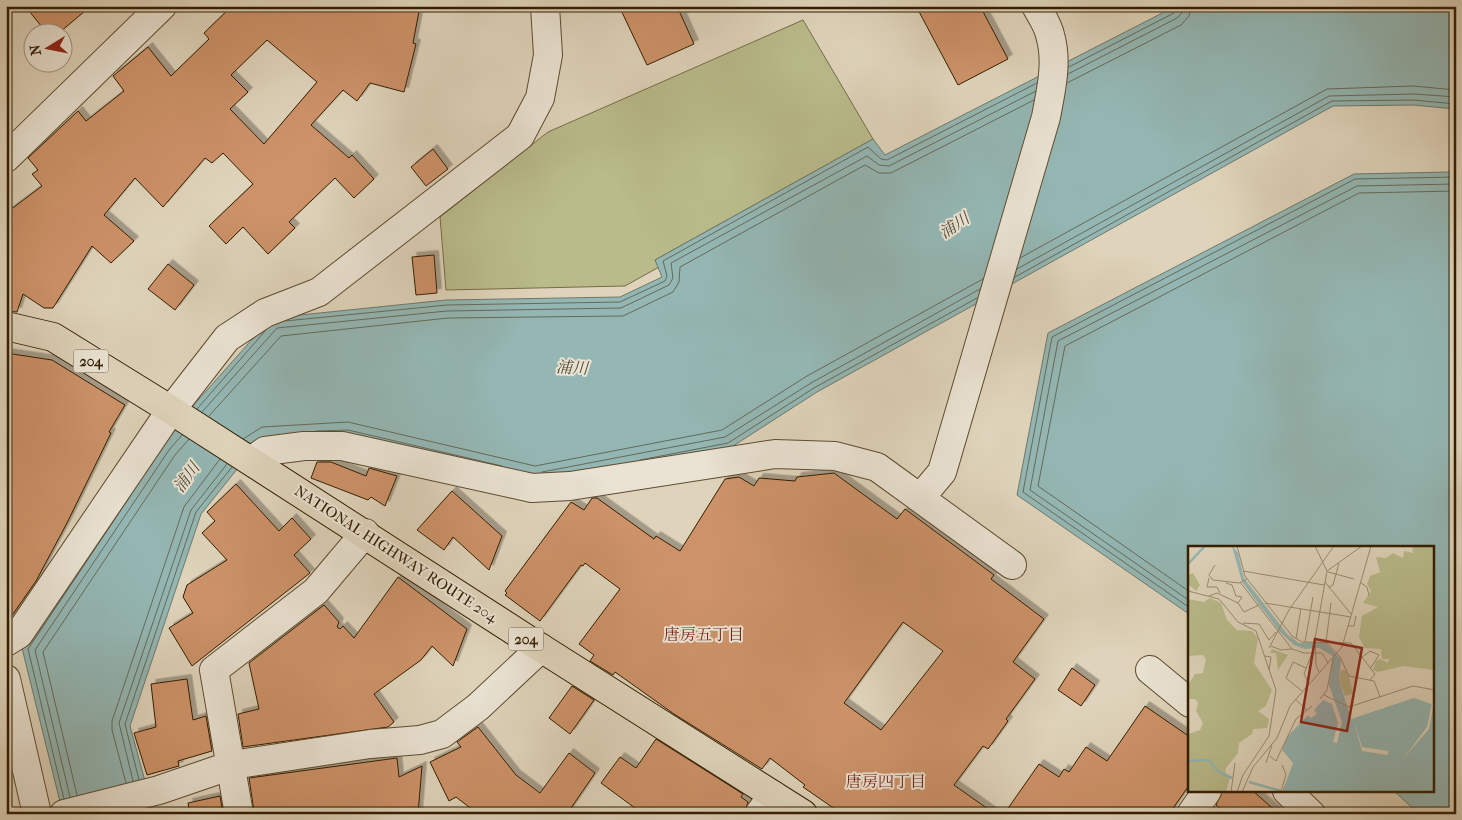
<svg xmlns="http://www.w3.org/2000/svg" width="1462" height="820" font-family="'IM FELL French Canon','Noto Serif JP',serif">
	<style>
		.green { fill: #b9bb8b; stroke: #766c46 }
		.water { fill: #94b7b4; stroke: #6d796c }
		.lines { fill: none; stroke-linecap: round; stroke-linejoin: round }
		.shore { stroke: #646a5a; stroke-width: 1 }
		.building { fill: #cd9269; stroke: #331d00; fill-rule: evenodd; filter: url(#shadow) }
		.minor-casing { stroke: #5e4b2f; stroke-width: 30 }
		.trunk-casing { stroke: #331d00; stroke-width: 30 }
		.minor { stroke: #eae3d3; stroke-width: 28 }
		.trunk { stroke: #dfd4bb; stroke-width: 28 }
		.labels { text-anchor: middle; stroke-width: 4; stroke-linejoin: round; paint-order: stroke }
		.shield { fill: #eae3d3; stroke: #6a583f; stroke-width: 1 }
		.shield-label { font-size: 14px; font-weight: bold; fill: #331d00 }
		.street-label { font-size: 15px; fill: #331d00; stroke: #eae3d3 }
		.water-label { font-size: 16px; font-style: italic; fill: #504b36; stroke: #eae3d3 }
		.neighbourhood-label { font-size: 16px; fill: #7a1f14; stroke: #eae3d3 }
		.inset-river { fill: none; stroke: #94b7b4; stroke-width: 2.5 }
		.inset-road { fill: none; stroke: #9a8b70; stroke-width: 1 }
		.view { fill: #8f2418; fill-opacity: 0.15; stroke: #8f2418; stroke-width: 2.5 }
		.inset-edge { fill: none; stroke: #331d00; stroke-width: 2.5 }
	</style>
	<defs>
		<filter id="shadow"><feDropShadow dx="4.5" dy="-4.5" stdDeviation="0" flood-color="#0004"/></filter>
	</defs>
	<rect width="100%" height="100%" fill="#dfd4bb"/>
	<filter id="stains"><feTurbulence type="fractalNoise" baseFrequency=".004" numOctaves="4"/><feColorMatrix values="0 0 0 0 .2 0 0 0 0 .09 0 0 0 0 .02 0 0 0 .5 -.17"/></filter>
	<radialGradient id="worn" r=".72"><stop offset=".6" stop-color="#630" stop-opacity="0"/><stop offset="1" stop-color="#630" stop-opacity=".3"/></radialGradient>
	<polygon class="green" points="803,20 873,139 655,260 659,267 625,286 446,290 440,217 548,132"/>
	<g class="water">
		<polygon points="1176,6 1456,6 1456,109 1413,105 1333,106 817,392 730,448 535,485 346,441 238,468 201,514 130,726 154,814 63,814 22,648 160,443 271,318 446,300 620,297 662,277 655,260 873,139 885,155"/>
		<polygon points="1449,172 1456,173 1456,814 1419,814 1394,791 1433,791 1433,548 1190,548 1189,614 1017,495 1048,333 1354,174"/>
	</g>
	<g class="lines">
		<g class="shore">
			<polyline points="1069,67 1174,13 1177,6"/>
			<polyline points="1068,74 1177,18 1182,13 1183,6"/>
			<polyline points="1067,83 1181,25 1189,16 1191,6"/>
			<polyline points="1020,258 1327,89 1413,86 1456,90"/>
			<polyline points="1017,269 1329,96 1414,94 1456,97"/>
			<polyline points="1015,277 1332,101 1413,100 1456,104"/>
			<polyline points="285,321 447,305 620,302 665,281 667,276 663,261 868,147 881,159 887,160 1037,83"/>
			<polyline points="197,409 266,330"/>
			<polyline points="202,412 277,328 447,311 621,308 669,285 673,278 671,263 867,156 879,165 889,166 1036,91"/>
			<polyline points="209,416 281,336 448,318 623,316 673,292 679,282 680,267 865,165 879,173 891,173 1034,100"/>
			<polyline points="316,431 348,430 502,466"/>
			<polyline points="243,439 262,427 348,422 535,466 722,430 807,376 983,279"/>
			<polyline points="640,460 728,443 814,388 977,298"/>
			<polyline points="542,472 725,437 811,383 980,289"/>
			<polyline points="1190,592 1038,486 1065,346 1359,193 1456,191"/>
			<polyline points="1190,601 1030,490 1058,341 1357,186 1456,184"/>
			<polyline points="1190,608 1023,492 1052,337 1355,179 1456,177"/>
			<polyline points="139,780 125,724 196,512 232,467"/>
			<polyline points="133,781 119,723 191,510 227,464"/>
			<polyline points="126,783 112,730 112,721 184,507 220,459"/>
			<polyline points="77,795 43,652 175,455 189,439"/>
			<polyline points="70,797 35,650 169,450 182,435"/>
			<polyline points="64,799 28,649 131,495"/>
		</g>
	</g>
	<g class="building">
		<polygon points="25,6 91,6 60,32 46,32"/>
		<path d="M232,6H420L413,43L416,44L404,92L370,83L357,101L343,90L311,125L349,158L352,155L374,179L354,198L335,178L289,222L295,228L268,254L243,227L226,244L209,226L253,184L223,153L212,163L205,158L163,207L135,178L104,215L134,241L111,263L92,246L53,308H44L23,294L17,312L6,311V213L42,186L32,174L38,170L28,158L78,111L86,121L124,91L113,76L148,47L171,76L209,39L204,33ZM267,40L317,82L264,144L230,109L248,92L231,75Z"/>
		<polygon points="619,6 677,6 694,44 647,65"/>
		<polygon points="916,6 980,6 1008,59 958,85"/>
		<polygon points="433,149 448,169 426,186 411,167"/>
		<polygon points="434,255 437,293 416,295 412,257"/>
		<polygon points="168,264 194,285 175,310 148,289"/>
		<polygon points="6,353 52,360 125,405 109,432 111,433 67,523 36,581 6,624"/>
		<polygon points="317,462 331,462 366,476 369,468 397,476 385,506 371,497 368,500 311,478"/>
		<path d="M834,473L897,519L905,509L994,575L991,579L1044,619L1013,662L1035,679L1006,719L1008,721L988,749L983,746L954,785L995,814H842L803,787L805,785L770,758L762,769L674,714L615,672L613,675L590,661L594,655L579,644L620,589L585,563L583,566L581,565L540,621L505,595L507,593L505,591L571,502L584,510L592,498H597L654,539L656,536L680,551L725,479L739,477L754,486L759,478L795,481L797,477ZM903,622L943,651L881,730L844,703Z"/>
		<polygon points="236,484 279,531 292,518 311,539 294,555 310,573 192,666 169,628 193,613 183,597 187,585 227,560 202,533 215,521 207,512"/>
		<polygon points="452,491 502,536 489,570 453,537 444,550 417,530"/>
		<polygon points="398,577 467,629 453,666 432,646 421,660 374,694 394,722 388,727 243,747 238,714 259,709 249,663 324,605 339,622 337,627 340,629 343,626 354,638"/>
		<polygon points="1072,668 1095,685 1081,706 1058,690"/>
		<polygon points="187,679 193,720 206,716 212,751 178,761 179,766 147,775 134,733 156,727 151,684"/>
		<polygon points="572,686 594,700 570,734 549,718"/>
		<polygon points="1145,706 1190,737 1190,784 1169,814 1004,814 1039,764 1059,777 1064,769 1069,772 1086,747 1107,761"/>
		<polygon points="478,727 516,775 540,793 569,753 595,773 567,814 478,814 456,797 449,801 430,762 461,747 457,742"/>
		<polygon points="656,739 743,794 741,797 748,802 744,814 643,814 601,783 620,757 636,768"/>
		<polygon points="397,758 399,777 422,766 418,814 360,814 359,808 317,814 306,814 305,809 274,814 273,808 254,811 249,778"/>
		<polygon points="1222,791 1253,791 1279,814 1226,814 1216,805"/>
		<polygon points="220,796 223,814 190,814 188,803"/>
	</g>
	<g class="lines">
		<g class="minor-casing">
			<g id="minor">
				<polyline points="6,158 162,6"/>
				<polyline points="251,461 265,451 304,446 342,446 532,488 570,486 775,454 835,456 877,467 1012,565"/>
				<path d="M921,497L942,472L1046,117C1051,90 1058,62 1050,35C1048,25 1041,15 1036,6"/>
				<polyline points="6,642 19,634 171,410 227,338 265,313 319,292 520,136 540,98 548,55 545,6"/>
				<polyline points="1150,670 1190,703"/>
				<polyline points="6,679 37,814"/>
				<polyline points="1287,791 1311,814"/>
				<polyline points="64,814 159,790 232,765 370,744 420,740 442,734 478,707 541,648"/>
				<polyline points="239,814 214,670 316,591 365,533"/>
				<polyline points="759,814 773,795"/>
				<polyline points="1191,814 1207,791"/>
			</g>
		</g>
		<g class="trunk-casing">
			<polyline id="trunk" points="6,326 53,337 171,410 541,648 803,814"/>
		</g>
		<use href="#minor" class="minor"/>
		<use href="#trunk" class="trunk"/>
	</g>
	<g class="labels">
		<g class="shield">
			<rect x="73.5" y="349.5" width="35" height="23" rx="4"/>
			<rect x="508.5" y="627.5" width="35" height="23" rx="4"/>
		</g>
		<g class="shield-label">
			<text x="91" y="366">204</text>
			<text x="526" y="644">204</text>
		</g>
		<g class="street-label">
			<text transform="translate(396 554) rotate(33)" y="5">NATIONAL HIGHWAY ROUTE 204</text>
		</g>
		<g class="water-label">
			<text transform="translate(954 225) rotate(-34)" y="6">浦川</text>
			<text transform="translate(572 367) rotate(3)" y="6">浦川</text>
			<text transform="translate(186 477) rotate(-54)" y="6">浦川</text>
		</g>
		<g class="neighbourhood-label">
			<text x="704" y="640">唐房五丁目</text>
			<text x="886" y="787">唐房四丁目</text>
		</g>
	</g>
	<g transform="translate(1188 546)">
		<rect width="246" height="246" fill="#dfd4bb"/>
		<path d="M224,0H246V124L215,120L190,126L185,124L188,115L192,113L200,117L201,113H194L193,103L177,102L171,91L174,70L190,61L175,57L183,45L179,38L182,30L192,26L188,11L198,12L205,7L215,12L216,5L225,7ZM5,27L12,39L8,45L0,38V29ZM22,52L33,57L39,74L49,84L64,85L70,92L66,117L84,144L78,160L70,165L81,173L79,182L65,183L64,188L51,197L50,207L38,222L37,227L42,231L38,246H0V188L12,184L15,177L8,165L10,157L7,153H0V139L7,128L15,127L18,113L15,109L0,110V53L16,56ZM84,103L100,109L90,124L88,107H82ZM153,124H157L161,131L165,147L157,150L151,134Z" fill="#b9bb8b"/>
		<path d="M44,0L50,7L56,32L100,89L111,97L137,96L153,114L151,134L163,173L226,152L246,159V246H94L105,217L94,204L99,191L120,169L123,172L129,168L126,164L135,154L144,158L150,177L145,196L149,197L154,176L141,139L145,110L131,102L117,103L106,99L92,86L54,36Z" fill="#94b7b4"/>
		<path d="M244,157H246L241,183L215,213L239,181ZM165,172L174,201L200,205V209L174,205Z" fill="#dfd4bb"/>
		<path class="inset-river" d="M0,18L17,0M0,215L21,214L31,226L44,232M61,236L93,245"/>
		<path class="inset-road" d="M49,0L57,30L104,90L114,96L163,97L187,128L182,134M127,0L139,25L127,93L128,119L131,126M27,19L21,29L25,34L51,37L59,33M55,25L136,39M139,25L174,0M140,26L166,33M21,32L19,41H29L32,47M52,36L104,103L93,104L83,100M137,36L163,68M38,37L44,39L48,50L54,51L50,57M173,37L179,41L181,49M141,41L145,39L151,17M0,45L31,53L50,76L68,85L88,144L81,190L55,229L49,246M21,50L29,47L50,57L56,66L71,59M77,57L163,71M143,57L138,96L152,111L161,130L186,135L192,151M55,77L71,78L81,94L88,86M160,80H166L168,70M108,93L113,62M117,96L125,51M81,102L101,64L146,0M104,103L116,107H134L140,117M77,110L83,111L81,124M173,112L182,105L191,109L182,123M121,138L116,128L124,107M114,145L98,132L105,116L118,122M136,149L161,161L225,140L247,144M107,153L119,164M132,153L139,144L145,113M82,210L88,215L108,173L124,160M78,217L84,199M43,246L47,217M54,246L65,221L89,192L102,160L154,101L183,0M93,246L98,228L94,219"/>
		<path class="view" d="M127,93L174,102L159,185L113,176Z"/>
		<rect width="246" height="246" class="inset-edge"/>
	</g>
	<rect width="1462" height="820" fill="none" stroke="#dfd4bb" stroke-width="25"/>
	<rect x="8" y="8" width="1447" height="805" fill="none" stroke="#331d00" stroke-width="2.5"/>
	<rect x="12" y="12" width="1437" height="795" fill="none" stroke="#331d00"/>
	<g transform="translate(48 48) rotate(260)"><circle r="24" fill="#eae3d3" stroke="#a1947f"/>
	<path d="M0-4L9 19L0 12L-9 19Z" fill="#8f2418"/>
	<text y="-8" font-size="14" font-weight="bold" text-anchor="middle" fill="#331d00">N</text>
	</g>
	<rect width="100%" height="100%" filter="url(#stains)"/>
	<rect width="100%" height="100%" fill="url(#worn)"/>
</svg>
